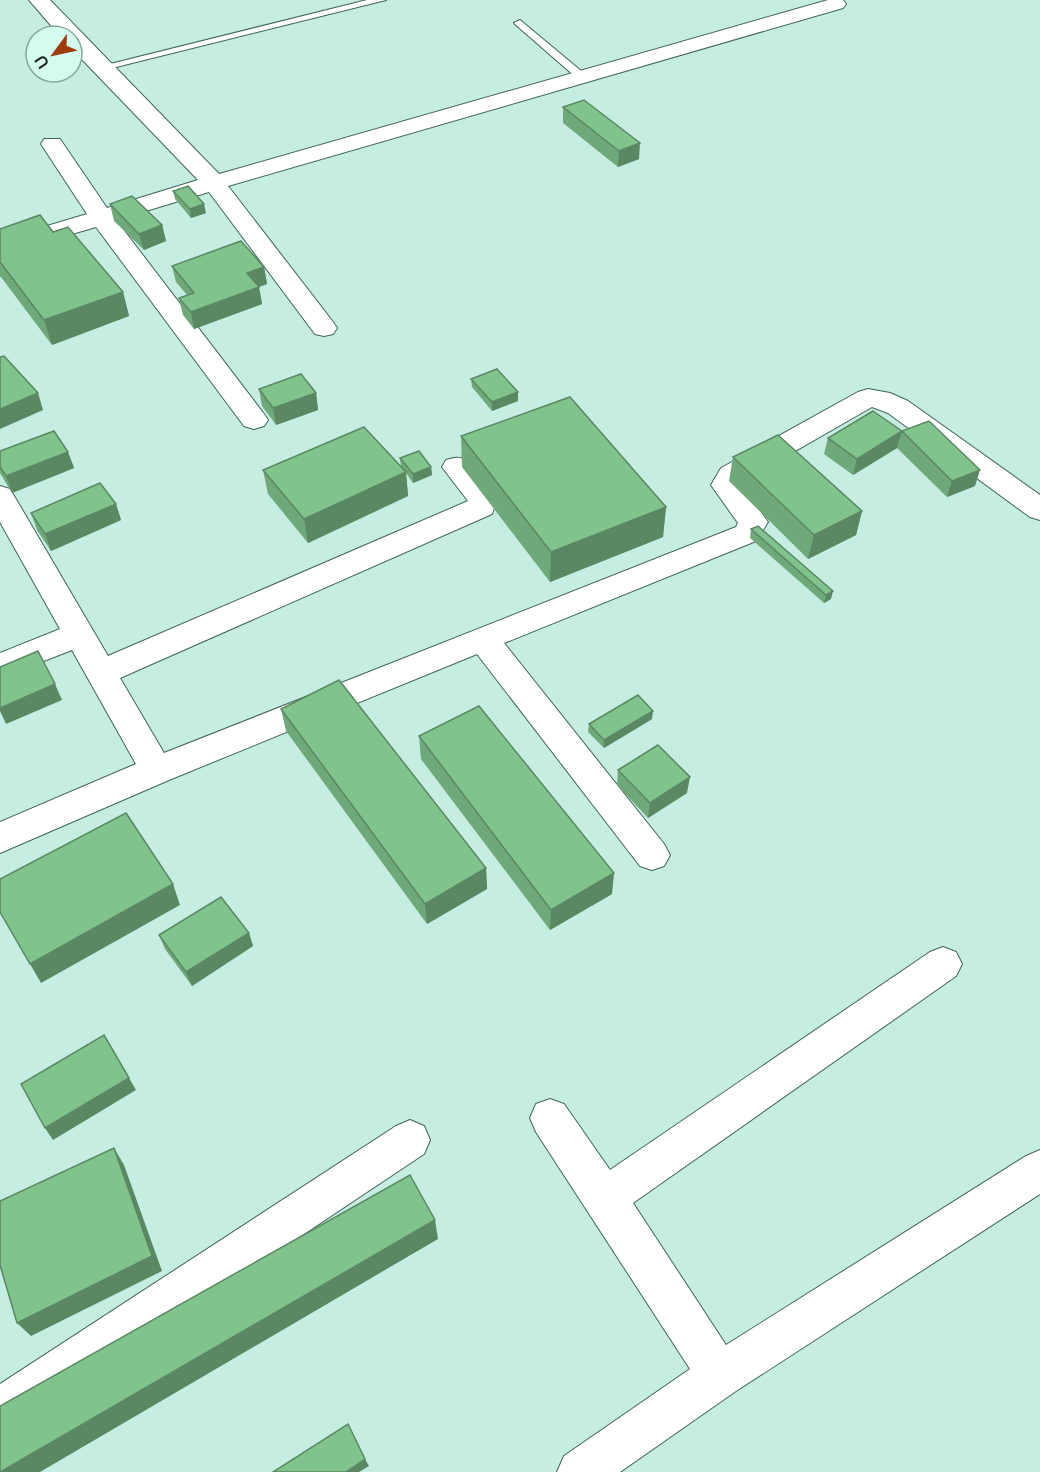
<svg xmlns="http://www.w3.org/2000/svg" width="1040" height="1472" font-family="'Varela Round',sans-serif">
	<style>
		.lines { fill: none; stroke-linecap: round; stroke-linejoin: round }
		.service-casing { stroke: #40645b; stroke-width: 2 }
		.minor-casing { stroke: #40645b; stroke-width: 2 }
		.service { fill: #fff; fill-rule: evenodd }
		.minor { fill: #fff; fill-rule: evenodd }
		.wall { fill: #6fa879 }
		.shaded-wall { fill: #5a8863 }
		.building { fill: #81c38d; stroke: #5a8863; stroke-width: 1.5 }
	</style>
	<rect width="100%" height="100%" fill="#c6ede2"/>
	<g class="lines">
		<g class="service-casing">
			<g id="service">
				<polygon points="367,0 386,0 100,71 94,68"/>
				<polygon points="520,20 586,75 586,79 578,79 516,25 514,23"/>
			</g>
		</g>
		<g class="minor-casing">
			<g id="minor">
				<polygon points="29,0 50,0 219,174 828,0 843,0 846,4 843,8 228,186 333,322 337,328 333,334 324,336 315,334 209,192 116,220 264,414 268,420 264,426 254,429 244,426 96,227 0,255 0,240 87,214 41,144 44,139 60,139 107,208 198,180 72,49 72,36 60,36"/>
				<path d="M868,389L890,393L908,401L1040,495V520L1030,517L888,413L872,407L741,482L740,484L768,522L756,541L504,643L664,844L670,855L664,866L652,870L640,866L477,654L169,780L0,853V822L136,764L72,650L0,678V653L60,629L0,522V486L10,489L108,656L468,501L442,467L446,460C453,458 459,456 466,460C475,466 492,490 497,500L492,514L120,678L164,753L736,527L738,523L711,485L721,468L858,392Z"/>
				<polygon points="943,947 956,952 962,964 956,976 633,1203 726,1345 1026,1156 1040,1150 1040,1194 736,1391 620,1472 557,1472 564,1456 690,1369 536,1132 530,1118 536,1104 550,1099 564,1104 610,1170 930,952"/>
				<polygon points="410,1120 424,1126 430,1140 424,1154 16,1426 0,1432 0,1384 396,1126"/>
			</g>
		</g>
		<use href="#service" class="service"/>
		<use href="#minor" class="minor"/>
	</g>
	<g class="wall">
		<polygon points="563,107 639,159 618,167 563,123"/>
		<polygon points="173,191 206,213 191,218 175,199"/>
		<polygon points="110,204 162,225 166,241 144,250 114,221"/>
		<polygon points="0,229 53,232 123,292 129,316 52,345 1,277 0,277"/>
		<polygon points="172,266 264,267 267,284 259,287 262,304 194,329 183,315 179,298 187,295 176,282"/>
		<polygon points="471,379 518,392 518,401 492,411 472,387"/>
		<polygon points="259,389 316,393 318,410 276,425 262,406"/>
		<polygon points="902,431 975,486 947,497 897,448 853,475 824,454 828,438"/>
		<polygon points="461,436 666,507 663,537 550,582 462,467"/>
		<polygon points="0,451 68,452 74,468 12,493 0,473"/>
		<polygon points="733,457 862,511 856,535 808,559 729,481"/>
		<polygon points="400,458 431,467 432,475 413,483 406,473 408,496 308,543 268,494 263,470 404,471 401,467"/>
		<polygon points="116,504 121,520 51,551 37,530 31,513"/>
		<polygon points="751,529 831,599 824,603 750,538"/>
		<polygon points="281,709 486,868 487,889 427,924 286,731"/>
		<polygon points="652,719 604,748 588,732 589,724"/>
		<polygon points="419,736 612,894 550,930 421,759"/>
		<polygon points="618,770 687,793 648,818 617,785"/>
		<polygon points="249,933 253,946 192,986 165,949 159,935"/>
	</g>
	<g class="shaded-wall">
		<polygon points="640,143 639,159 618,167 619,151"/>
		<polygon points="204,204 206,213 191,218 190,209"/>
		<polygon points="162,225 166,241 144,250 139,234"/>
		<polygon points="264,267 267,284 250,290 247,273"/>
		<polygon points="259,287 262,304 194,329 191,312"/>
		<polygon points="123,292 129,316 52,345 44,320"/>
		<polygon points="518,392 518,401 492,411 492,402"/>
		<polygon points="38,393 43,410 0,429 0,409"/>
		<polygon points="316,393 318,410 276,425 273,408"/>
		<polygon points="902,431 897,448 853,475 857,459"/>
		<polygon points="68,452 74,468 12,493 6,476"/>
		<polygon points="431,467 432,475 413,483 413,474"/>
		<polygon points="980,470 975,486 947,497 952,481"/>
		<polygon points="406,472 408,496 308,543 304,519"/>
		<polygon points="116,504 121,520 51,551 45,534"/>
		<polygon points="666,507 663,537 550,582 551,552"/>
		<polygon points="862,511 856,535 808,559 814,535"/>
		<polygon points="833,591 831,599 824,603 826,595"/>
		<polygon points="55,684 62,700 6,724 0,711 0,708"/>
		<polygon points="653,711 652,719 604,748 604,740"/>
		<polygon points="690,777 687,793 648,818 650,803"/>
		<polygon points="486,868 487,889 427,924 425,904"/>
		<polygon points="614,873 612,894 550,930 551,910"/>
		<polygon points="173,884 180,905 41,983 30,964"/>
		<polygon points="249,933 253,946 192,986 186,972"/>
		<polygon points="129,1078 136,1090 53,1140 45,1128"/>
		<polygon points="114,1148 124,1165 162,1271 31,1336 17,1323"/>
		<polygon points="435,1220 438,1239 40,1472 0,1472"/>
		<polygon points="365,1459 369,1466 359,1472 346,1472"/>
	</g>
	<g class="building">
		<polygon points="584,100 640,143 619,151 563,107"/>
		<polygon points="188,186 204,204 190,209 173,191"/>
		<polygon points="132,196 162,225 139,234 110,204"/>
		<polygon points="40,215 53,232 68,227 123,292 44,320 0,262 0,229"/>
		<polygon points="241,241 264,267 247,273 259,287 191,312 179,298 194,293 172,266"/>
		<polygon points="4,356 38,393 0,409 0,357"/>
		<polygon points="497,369 518,392 492,402 471,379"/>
		<polygon points="301,374 316,393 273,408 259,389"/>
		<polygon points="570,397 666,507 551,552 461,436"/>
		<polygon points="873,411 902,431 929,421 980,470 952,481 902,431 857,459 828,438"/>
		<polygon points="364,427 406,472 304,519 263,470"/>
		<polygon points="54,431 68,452 6,476 0,467 0,451"/>
		<polygon points="778,435 862,511 814,535 733,457"/>
		<polygon points="419,451 431,467 413,474 400,458"/>
		<polygon points="100,483 116,504 45,534 31,513"/>
		<polygon points="758,526 833,591 826,595 751,529"/>
		<polygon points="38,651 55,684 0,708 0,667"/>
		<polygon points="339,680 486,868 425,904 281,709"/>
		<polygon points="638,695 653,711 604,740 589,724"/>
		<polygon points="479,706 614,873 551,910 419,736"/>
		<polygon points="658,745 690,777 650,803 618,770"/>
		<polygon points="126,813 173,884 30,964 0,912 0,879"/>
		<polygon points="221,897 249,933 186,972 159,935"/>
		<polygon points="104,1035 129,1078 45,1128 21,1084"/>
		<polygon points="114,1148 152,1256 17,1323 0,1265 0,1201"/>
		<polygon points="410,1175 435,1220 0,1472 0,1406"/>
		<polygon points="348,1424 365,1459 346,1472 273,1472"/>
	</g>
	<g transform="translate(54 54) rotate(237)"><circle r="28" fill="#d3fbf0" stroke="#88a69e" stroke-width="1.5"/>
	<path d="M0-4.5L10 22L0 15L-10 22Z" fill="#a03b0c"/>
	<text y="-9" font-size="16" font-weight="bold" text-anchor="middle" fill="#182723">U</text>
	</g>
</svg>
